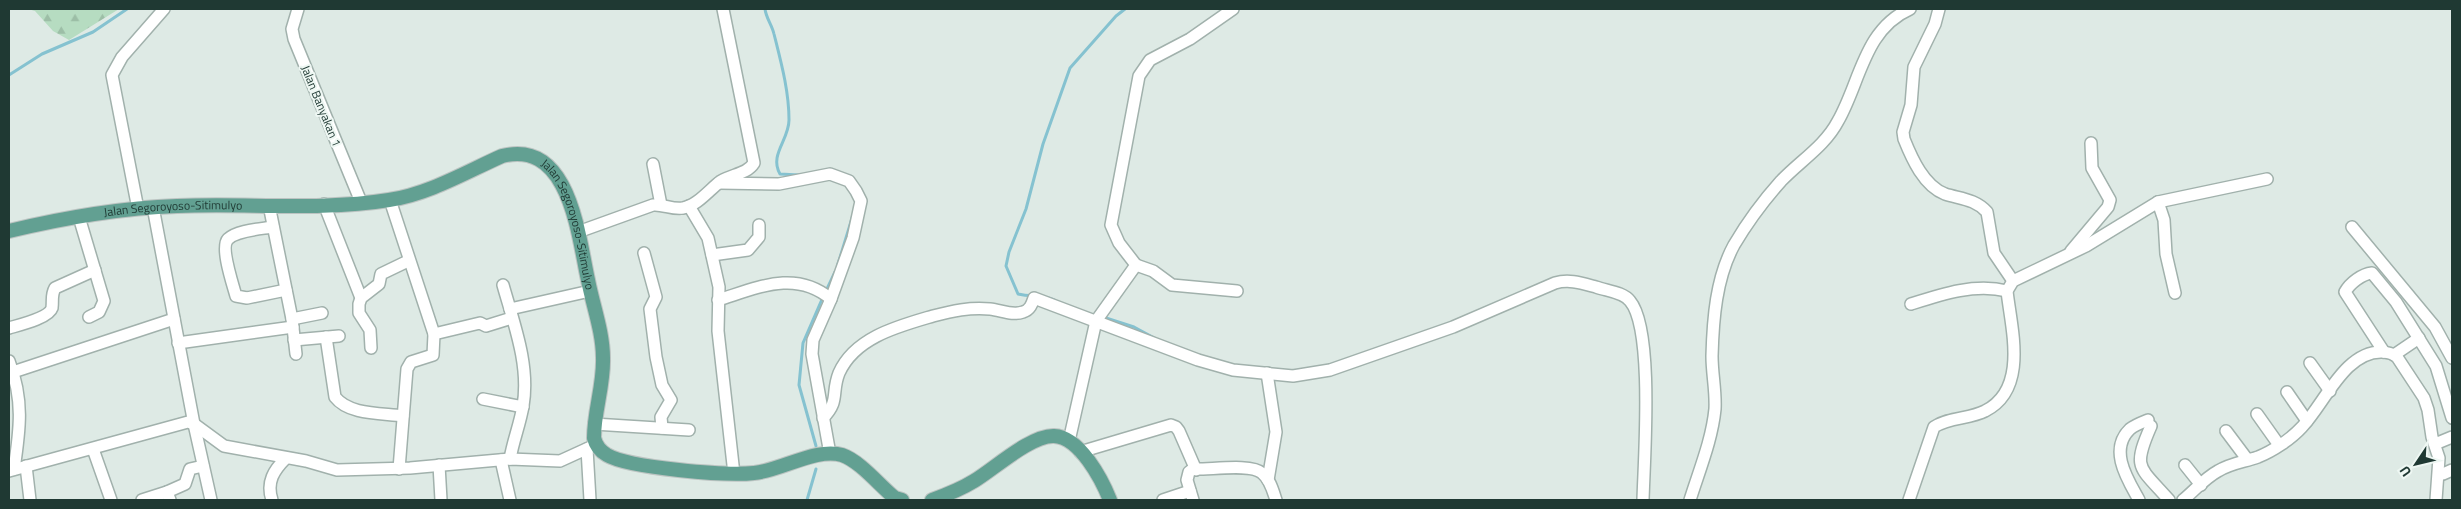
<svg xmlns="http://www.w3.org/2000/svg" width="2461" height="509" font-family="'Titillium Web',sans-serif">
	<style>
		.forest { fill: url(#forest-firs) }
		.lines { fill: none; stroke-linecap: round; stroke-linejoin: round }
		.stream { stroke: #85c2d0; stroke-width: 3 }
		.minor-casing { stroke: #a1b1ac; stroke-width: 14 }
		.major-casing { stroke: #bcc4c2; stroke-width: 16 }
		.minor { stroke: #fff; stroke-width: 11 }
		.major { stroke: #62a092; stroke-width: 14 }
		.labels { text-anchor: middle; stroke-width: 4; stroke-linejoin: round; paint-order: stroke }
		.street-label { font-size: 12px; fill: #1f3933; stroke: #eef7f3 }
	</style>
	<defs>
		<pattern id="forest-firs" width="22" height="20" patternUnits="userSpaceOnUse" patternTransform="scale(1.25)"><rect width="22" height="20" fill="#b6dcc1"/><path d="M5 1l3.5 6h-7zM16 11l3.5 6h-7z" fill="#9cbea6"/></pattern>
	</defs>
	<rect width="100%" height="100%" fill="#deeae5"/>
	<polygon class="forest" points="28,9 119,9 69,40 53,31 35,11"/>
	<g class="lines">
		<g class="stream">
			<path d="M765,9C766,18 772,25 774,34C781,62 789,91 789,120C789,140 769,155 780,174L799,175"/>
			<polyline points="9,75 42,54 93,32 127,9"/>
			<polyline points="838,264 853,215"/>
			<polyline points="826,291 835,272"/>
			<path d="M1054,300C1037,293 1033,298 1018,294L1006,266L1009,252L1026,209L1043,144L1070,68L1116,16L1125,9"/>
			<polyline points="1106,318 1134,327 1158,340"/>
			<polyline points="816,446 799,385 803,343 823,297"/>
			<polyline points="807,500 816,469"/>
		</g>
		<g class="minor-casing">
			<g id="minor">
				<polyline points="298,9 292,29 294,39 361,202"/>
				<path d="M1939,9L1935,24L1914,67L1911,105L1903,132L1904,139C1912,159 1924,186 1945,194C1961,199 1975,199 1987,212L1994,253L2013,281"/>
				<polyline points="653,164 661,205"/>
				<polyline points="719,183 779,184 830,174 849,181 856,191 861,201 853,238 831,299 813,340 812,354 830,454"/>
				<polyline points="390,200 434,334 433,355 411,362 407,369 399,469"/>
				<polyline points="2158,202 2164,220 2166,254 2175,293"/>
				<polyline points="324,204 361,298"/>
				<polyline points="269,205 292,319 296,354"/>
				<polyline points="689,206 708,238 719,287 718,331 734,474"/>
				<polyline points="153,207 194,424 211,500"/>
				<polyline points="138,209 112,75 122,57 164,9"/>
				<polyline points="79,217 104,301 99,312 89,317"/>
				<path d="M273,227C261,229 237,230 228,239C220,247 233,285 236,296L247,298L286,290"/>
				<polyline points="2352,227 2435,327 2452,358"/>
				<path d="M578,232L653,205C663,204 673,210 683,208C697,206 710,189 721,181C733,174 747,174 754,163L723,9"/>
				<polyline points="2071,251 2108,207 2110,200 2092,168 2091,143"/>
				<polyline points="644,253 656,297 650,309 656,357 662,385 671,400 661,417 662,428"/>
				<polyline points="712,255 748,250 759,237 759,225"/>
				<polyline points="1136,265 1153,271 1172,285 1237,291"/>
				<path d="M503,285C514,324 530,366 523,406C520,424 513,441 510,459"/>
				<path d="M718,300C757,288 795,269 831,299"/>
				<path d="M1911,304C1942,294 1975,283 2007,291"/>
				<polyline points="510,309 590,291"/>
				<polyline points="292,319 322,313"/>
				<path d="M9,328C19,325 49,318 52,308C53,300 51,295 55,288L95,270"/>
				<polyline points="434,334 480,323 486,326 512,318"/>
				<path d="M326,337L335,397C349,415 381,413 403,416"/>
				<polyline points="294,340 339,336"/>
				<polyline points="178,343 293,327"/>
				<polyline points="371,348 370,330 359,313 359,304 361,298 379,284 381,274 408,261"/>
				<path d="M2384,352L2345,292C2350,283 2362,274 2372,273L2396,302L2436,366L2452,418"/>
				<polyline points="2394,355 2419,338"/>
				<path d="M9,361C24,400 20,429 14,469"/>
				<polyline points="2310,363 2330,391"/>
				<polyline points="13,372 174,319"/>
				<polyline points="1267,373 1276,432 1268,480"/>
				<polyline points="2287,392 2307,421"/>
				<polyline points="483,399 523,407"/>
				<polyline points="2257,414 2279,445"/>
				<path d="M823,418C840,401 831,393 839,373C855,337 899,326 933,316C952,311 970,307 990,309C1001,310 1012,316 1023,312C1030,310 1032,304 1034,298L1198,360L1233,370L1293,376L1330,370L1453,327L1555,283C1569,279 1581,283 1596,287C1607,291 1623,292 1630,301C1654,329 1644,460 1643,500"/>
				<polyline points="594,424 689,430"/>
				<path d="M2151,426C2132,469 2139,466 2169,500"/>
				<polyline points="2226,431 2247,459"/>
				<polyline points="1069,441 1096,321 1136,265 1119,243 1111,225 1139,76 1150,60 1190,39 1233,9"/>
				<polyline points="2435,444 2452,437"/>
				<polyline points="93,449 111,500"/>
				<polyline points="587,449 590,500"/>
				<polyline points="1080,452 1171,425 1176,427 1179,431 1196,470"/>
				<polyline points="501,460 510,500"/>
				<polyline points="439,465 441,500"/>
				<polyline points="2185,465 2201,485"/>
				<polyline points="26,466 30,500"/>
				<polyline points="9,471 188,422 194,424 224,446 306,461 337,470 410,468 510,459 560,461 595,445"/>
				<polyline points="2443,474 2452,470"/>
				<polyline points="142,500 167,492"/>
				<polyline points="170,500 167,492 185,484 190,469 203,466"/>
				<path d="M272,500C266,482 274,470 286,458"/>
				<polyline points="1163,500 1190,491"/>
				<path d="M1193,500L1187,480L1189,472L1193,469C1209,470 1251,463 1262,473C1270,479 1273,491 1276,500"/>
				<path d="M1690,500C1699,471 1712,440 1715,409C1716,391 1712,374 1712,356C1713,319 1716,278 1734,245C1747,223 1764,200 1781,181C1800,161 1825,146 1838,121C1860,83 1864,29 1910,9"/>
				<path d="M1909,500L1934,427C1949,417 1970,419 1985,411C2029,389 2011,328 2007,291L2013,281L2086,246L2158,202L2267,179"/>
				<path d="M2139,500C2128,480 2108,450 2130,429C2135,425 2143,422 2148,420"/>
				<path d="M2183,500C2195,490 2205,478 2218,471C2231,463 2244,462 2258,457C2273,451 2291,439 2302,427C2325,403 2345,350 2383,352C2389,353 2393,353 2397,357L2424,398L2428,410L2432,437L2439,458L2436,500"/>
			</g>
		</g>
		<g class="major-casing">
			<g id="major">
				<path id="s1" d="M9,231C63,218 121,208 177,206C247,203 320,211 389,200C429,194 466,172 502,156C570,139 578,235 588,280C593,306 603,332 603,358C604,385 594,411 594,438C596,446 600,451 607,455C629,468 727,476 754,473C780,471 817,447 842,455C860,461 880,486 895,498L902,500"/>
				<path d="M932,500C946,495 961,489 974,481C994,469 1031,435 1054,436C1080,437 1102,480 1110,500"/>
			</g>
		</g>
		<use href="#minor" class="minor"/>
		<use href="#major" class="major"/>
	</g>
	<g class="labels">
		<g class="street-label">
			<text transform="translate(321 106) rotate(68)" y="4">Jalan Banyakan 1</text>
			<text dy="4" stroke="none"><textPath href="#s1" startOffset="166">Jalan Segoroyoso-Sitimulyo</textPath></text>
			<text dy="4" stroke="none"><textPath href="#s1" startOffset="616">Jalan Segoroyoso-Sitimulyo</textPath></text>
		</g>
	</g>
	<rect width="2461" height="509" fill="none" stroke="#1f3933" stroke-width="20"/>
	<g transform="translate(2416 464) rotate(235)" stroke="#eef7f3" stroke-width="4" paint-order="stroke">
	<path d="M0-4L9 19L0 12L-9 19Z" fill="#1f3933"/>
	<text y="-8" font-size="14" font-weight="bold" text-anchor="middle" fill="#1f3933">U</text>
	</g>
</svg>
